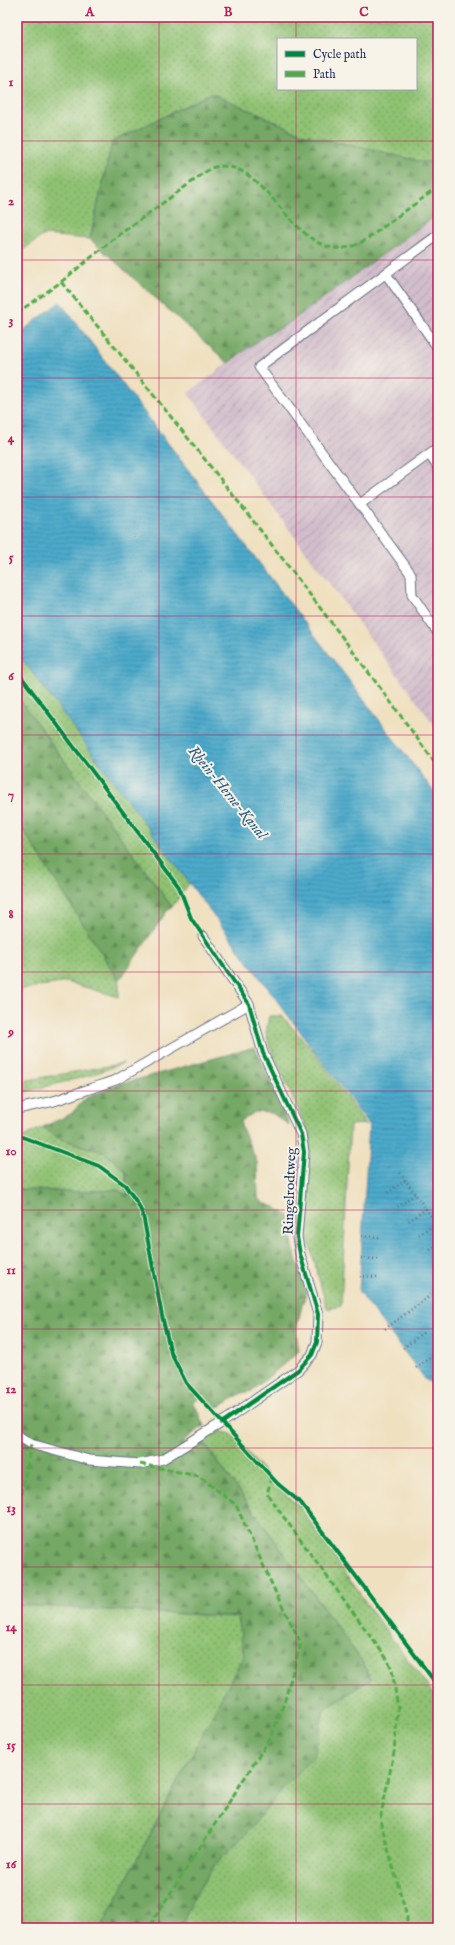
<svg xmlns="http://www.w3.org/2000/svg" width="455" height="1945" font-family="'IM FELL English',serif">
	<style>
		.industrial { fill: url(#industrial-furrows) }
		.grass { fill: url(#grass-dots); stroke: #567868; fill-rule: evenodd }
		.forest { fill: url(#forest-firs); stroke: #486c62 }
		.water { fill: url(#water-rules); stroke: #346c94 }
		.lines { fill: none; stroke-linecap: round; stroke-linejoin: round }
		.service-casing { stroke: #656d80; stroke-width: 11 }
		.path { stroke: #656d80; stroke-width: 2.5; stroke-dasharray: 1 3; stroke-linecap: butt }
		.service { stroke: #fff; stroke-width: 9 }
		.quiet { stroke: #52ab49; stroke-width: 3; stroke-dasharray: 6 3; stroke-linecap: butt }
		.cycleway-casing { stroke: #f7f3e8; stroke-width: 6 }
		.cycleway { stroke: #00873e; stroke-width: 4 }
		.grid { fill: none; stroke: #c2185b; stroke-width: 1; stroke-opacity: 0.55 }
		.labels { text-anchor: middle; stroke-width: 4; stroke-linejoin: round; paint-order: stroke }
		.street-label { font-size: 14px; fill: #1b2f5e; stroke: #f7f3e8 }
		.water-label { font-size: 15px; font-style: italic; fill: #2c5a84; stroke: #f7f3e8 }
		.neatline { fill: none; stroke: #c2185b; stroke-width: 1.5 }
		.grid-label { font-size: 13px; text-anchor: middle; font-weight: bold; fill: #c2185b }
	</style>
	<defs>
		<pattern id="industrial-furrows" width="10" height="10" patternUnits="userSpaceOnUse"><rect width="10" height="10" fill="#d1bdcb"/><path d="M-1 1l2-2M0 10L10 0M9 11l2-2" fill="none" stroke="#a99aa8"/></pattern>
		<pattern id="grass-dots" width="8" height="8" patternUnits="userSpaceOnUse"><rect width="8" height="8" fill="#90c273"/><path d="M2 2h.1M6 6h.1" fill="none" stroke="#759e62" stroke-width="1.8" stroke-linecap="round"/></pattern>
		<pattern id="forest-firs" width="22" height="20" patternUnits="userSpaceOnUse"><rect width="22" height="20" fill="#74a865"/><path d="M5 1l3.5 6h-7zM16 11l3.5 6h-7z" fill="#5e8956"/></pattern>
		<pattern id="water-rules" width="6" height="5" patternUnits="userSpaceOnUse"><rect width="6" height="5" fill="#4daacb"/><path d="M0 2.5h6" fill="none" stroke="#3f8ba8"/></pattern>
	</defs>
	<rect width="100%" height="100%" fill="#f7f3e8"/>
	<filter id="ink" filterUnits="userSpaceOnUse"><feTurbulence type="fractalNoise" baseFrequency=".025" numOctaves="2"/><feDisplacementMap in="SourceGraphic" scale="8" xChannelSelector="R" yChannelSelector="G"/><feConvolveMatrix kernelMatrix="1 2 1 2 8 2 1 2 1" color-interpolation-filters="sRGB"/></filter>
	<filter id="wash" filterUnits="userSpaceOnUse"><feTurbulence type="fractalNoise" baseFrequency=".012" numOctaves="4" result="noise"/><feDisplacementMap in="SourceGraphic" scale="16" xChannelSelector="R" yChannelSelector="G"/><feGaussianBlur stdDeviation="0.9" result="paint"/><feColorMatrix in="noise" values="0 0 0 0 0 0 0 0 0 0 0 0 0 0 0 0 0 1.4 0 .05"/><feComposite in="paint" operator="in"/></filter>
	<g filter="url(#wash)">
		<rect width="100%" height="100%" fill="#efe0c0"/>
		<polygon class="industrial" points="438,214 438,730 188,393 263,337 289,323"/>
		<g class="grass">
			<path d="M17,17H438V161L423,162L305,135L211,93L112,142L90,239L44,235L17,254ZM278,39H416V89H278Z"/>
			<polygon points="17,652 190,882 172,907 17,696"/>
			<polygon points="17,820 119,981 119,997 67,982 17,990"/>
			<polygon points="269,1016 282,1016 313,1051 366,1124 350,1125 341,1306 327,1309 305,1227 310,1136 270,1047 266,1033"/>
			<polygon points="124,1063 91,1075 17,1094 17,1082"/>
			<polygon points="43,1127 58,1138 105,1153 125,1170 128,1195 116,1190 70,1192 17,1189 17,1140"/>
			<polygon points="219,1431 232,1434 273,1483 300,1507 378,1620 438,1700 438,1928 181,1928 193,1898 214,1866 250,1829 284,1787 314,1757 324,1709 371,1679 361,1660 203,1441"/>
			<polygon points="17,1605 238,1617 244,1655 101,1928 17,1928"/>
		</g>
		<g class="forest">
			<polygon points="211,93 305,135 423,162 438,161 438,214 289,323 263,337 228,363 90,239 112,142"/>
			<polygon points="17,696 172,907 167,911 119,981 17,820"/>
			<path d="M255,1047L289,1125L272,1113L255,1112L241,1121V1126L257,1162L258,1197L263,1203L275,1207L290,1217C290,1244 299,1268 307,1293L302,1305L296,1331L299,1351L252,1391L242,1393L221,1406L217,1407L203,1394L194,1403L204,1426L184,1440L190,1448L203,1441L361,1660L371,1679L324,1709L314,1757L284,1787L250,1829L214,1866L193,1898L181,1928H101L244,1655L238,1617L17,1605V1189L70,1192L116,1190L128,1195L125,1170L105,1153L58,1138L43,1127L71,1114L86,1098L121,1084Z"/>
		</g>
		<polygon class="water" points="60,302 438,797 438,1385 426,1380 359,1292 369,1124 17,652 17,335"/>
	</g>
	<g filter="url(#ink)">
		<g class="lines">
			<g class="service-casing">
				<g id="service">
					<polyline points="438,235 259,367 411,574 412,595 438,633"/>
					<polyline points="386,274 438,348"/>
					<polyline points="438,447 429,454 438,467"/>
					<polyline points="360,504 429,454"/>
					<polyline points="17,1109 54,1101 116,1080 249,1004"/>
					<polyline points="17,1435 31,1444 89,1460 140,1464 163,1459 223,1422 298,1370 312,1355 317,1342 318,1314 300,1254 297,1237 304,1152 301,1134 263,1053 249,1004 203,936"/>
				</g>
			</g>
			<g class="path">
				<polyline points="400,1173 438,1226"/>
				<polyline points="388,1193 405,1180"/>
				<polyline points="398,1207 415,1194"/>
				<polyline points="409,1221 426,1209"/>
				<polyline points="419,1235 436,1223"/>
				<polyline points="362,1236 380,1237"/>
				<polyline points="430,1250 438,1243"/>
				<polyline points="361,1258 379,1259"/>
				<polyline points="360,1276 378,1277"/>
				<polyline points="385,1329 438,1290"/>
				<polyline points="403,1348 424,1332"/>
				<polyline points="416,1368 438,1352"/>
			</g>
			<use href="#service" class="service"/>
			<g class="quiet">
				<path d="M61,282C192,440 318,601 438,767"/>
				<path d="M17,313L61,282L116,237L211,168C267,150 293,266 353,246C365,242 376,232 386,225C403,212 421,200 438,187"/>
				<polyline points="140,1464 199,1476 236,1505 279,1600 301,1643 284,1703 271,1737 155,1917 150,1928"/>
				<polyline points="272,1477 267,1494 387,1659 392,1669 398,1709 394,1752 380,1820 407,1917 407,1928"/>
				<polyline points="17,1521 31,1444"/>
			</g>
			<g class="cycleway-casing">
				<g id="cycleway">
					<polyline points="17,671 179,887 191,918 249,1004 263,1053 301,1134 304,1152 297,1237 300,1254 318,1314 317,1342 312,1355 298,1370 223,1422"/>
					<polyline points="17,1135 99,1166 125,1185 138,1204 143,1215 162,1316 171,1353 186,1383 278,1484 301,1503 438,1686"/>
				</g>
			</g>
			<use href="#cycleway" class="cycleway"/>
		</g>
	</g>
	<path class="grid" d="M159,17V1928M296,17V39M296,89V1928M17,141H438M17,260H438M17,378H438M17,497H438M17,616H438M17,735H438M17,854H438M17,972H438M17,1091H438M17,1210H438M17,1329H438M17,1448H438M17,1567H438M17,1685H438M17,1804H438"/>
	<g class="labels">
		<g class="street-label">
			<text transform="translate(289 1191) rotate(-88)" y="5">Ringelrodtweg</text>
		</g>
		<g class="water-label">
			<text transform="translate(228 792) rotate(51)" y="5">Rhein-Herne-Kanal</text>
		</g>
	</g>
	<rect width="455" height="1945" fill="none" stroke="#f7f3e8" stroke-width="44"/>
	<rect x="277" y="38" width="140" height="52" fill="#f7f3e8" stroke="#9fa5b1"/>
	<rect x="285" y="51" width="20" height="6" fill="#00873e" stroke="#9fa5b1"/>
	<text x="313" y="58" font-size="12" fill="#1b2f5e">Cycle path</text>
	<rect x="285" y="71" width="20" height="6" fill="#52ab49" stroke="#9fa5b1"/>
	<text x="313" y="78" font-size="12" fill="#1b2f5e">Path</text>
	<rect x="22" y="22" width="411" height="1901" class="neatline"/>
	<g class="grid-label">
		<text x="90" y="16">A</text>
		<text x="228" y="16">B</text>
		<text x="364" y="16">C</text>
		<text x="11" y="86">1</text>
		<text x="11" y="205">2</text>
		<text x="11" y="324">3</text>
		<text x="11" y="442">4</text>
		<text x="11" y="561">5</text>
		<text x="11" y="680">6</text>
		<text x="11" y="799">7</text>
		<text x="11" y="918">8</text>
		<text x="11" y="1036">9</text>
		<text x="11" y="1155">10</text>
		<text x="11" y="1274">11</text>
		<text x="11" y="1393">12</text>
		<text x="11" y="1512">13</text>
		<text x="11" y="1631">14</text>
		<text x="11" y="1749">15</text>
		<text x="11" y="1868">16</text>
	</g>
</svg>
